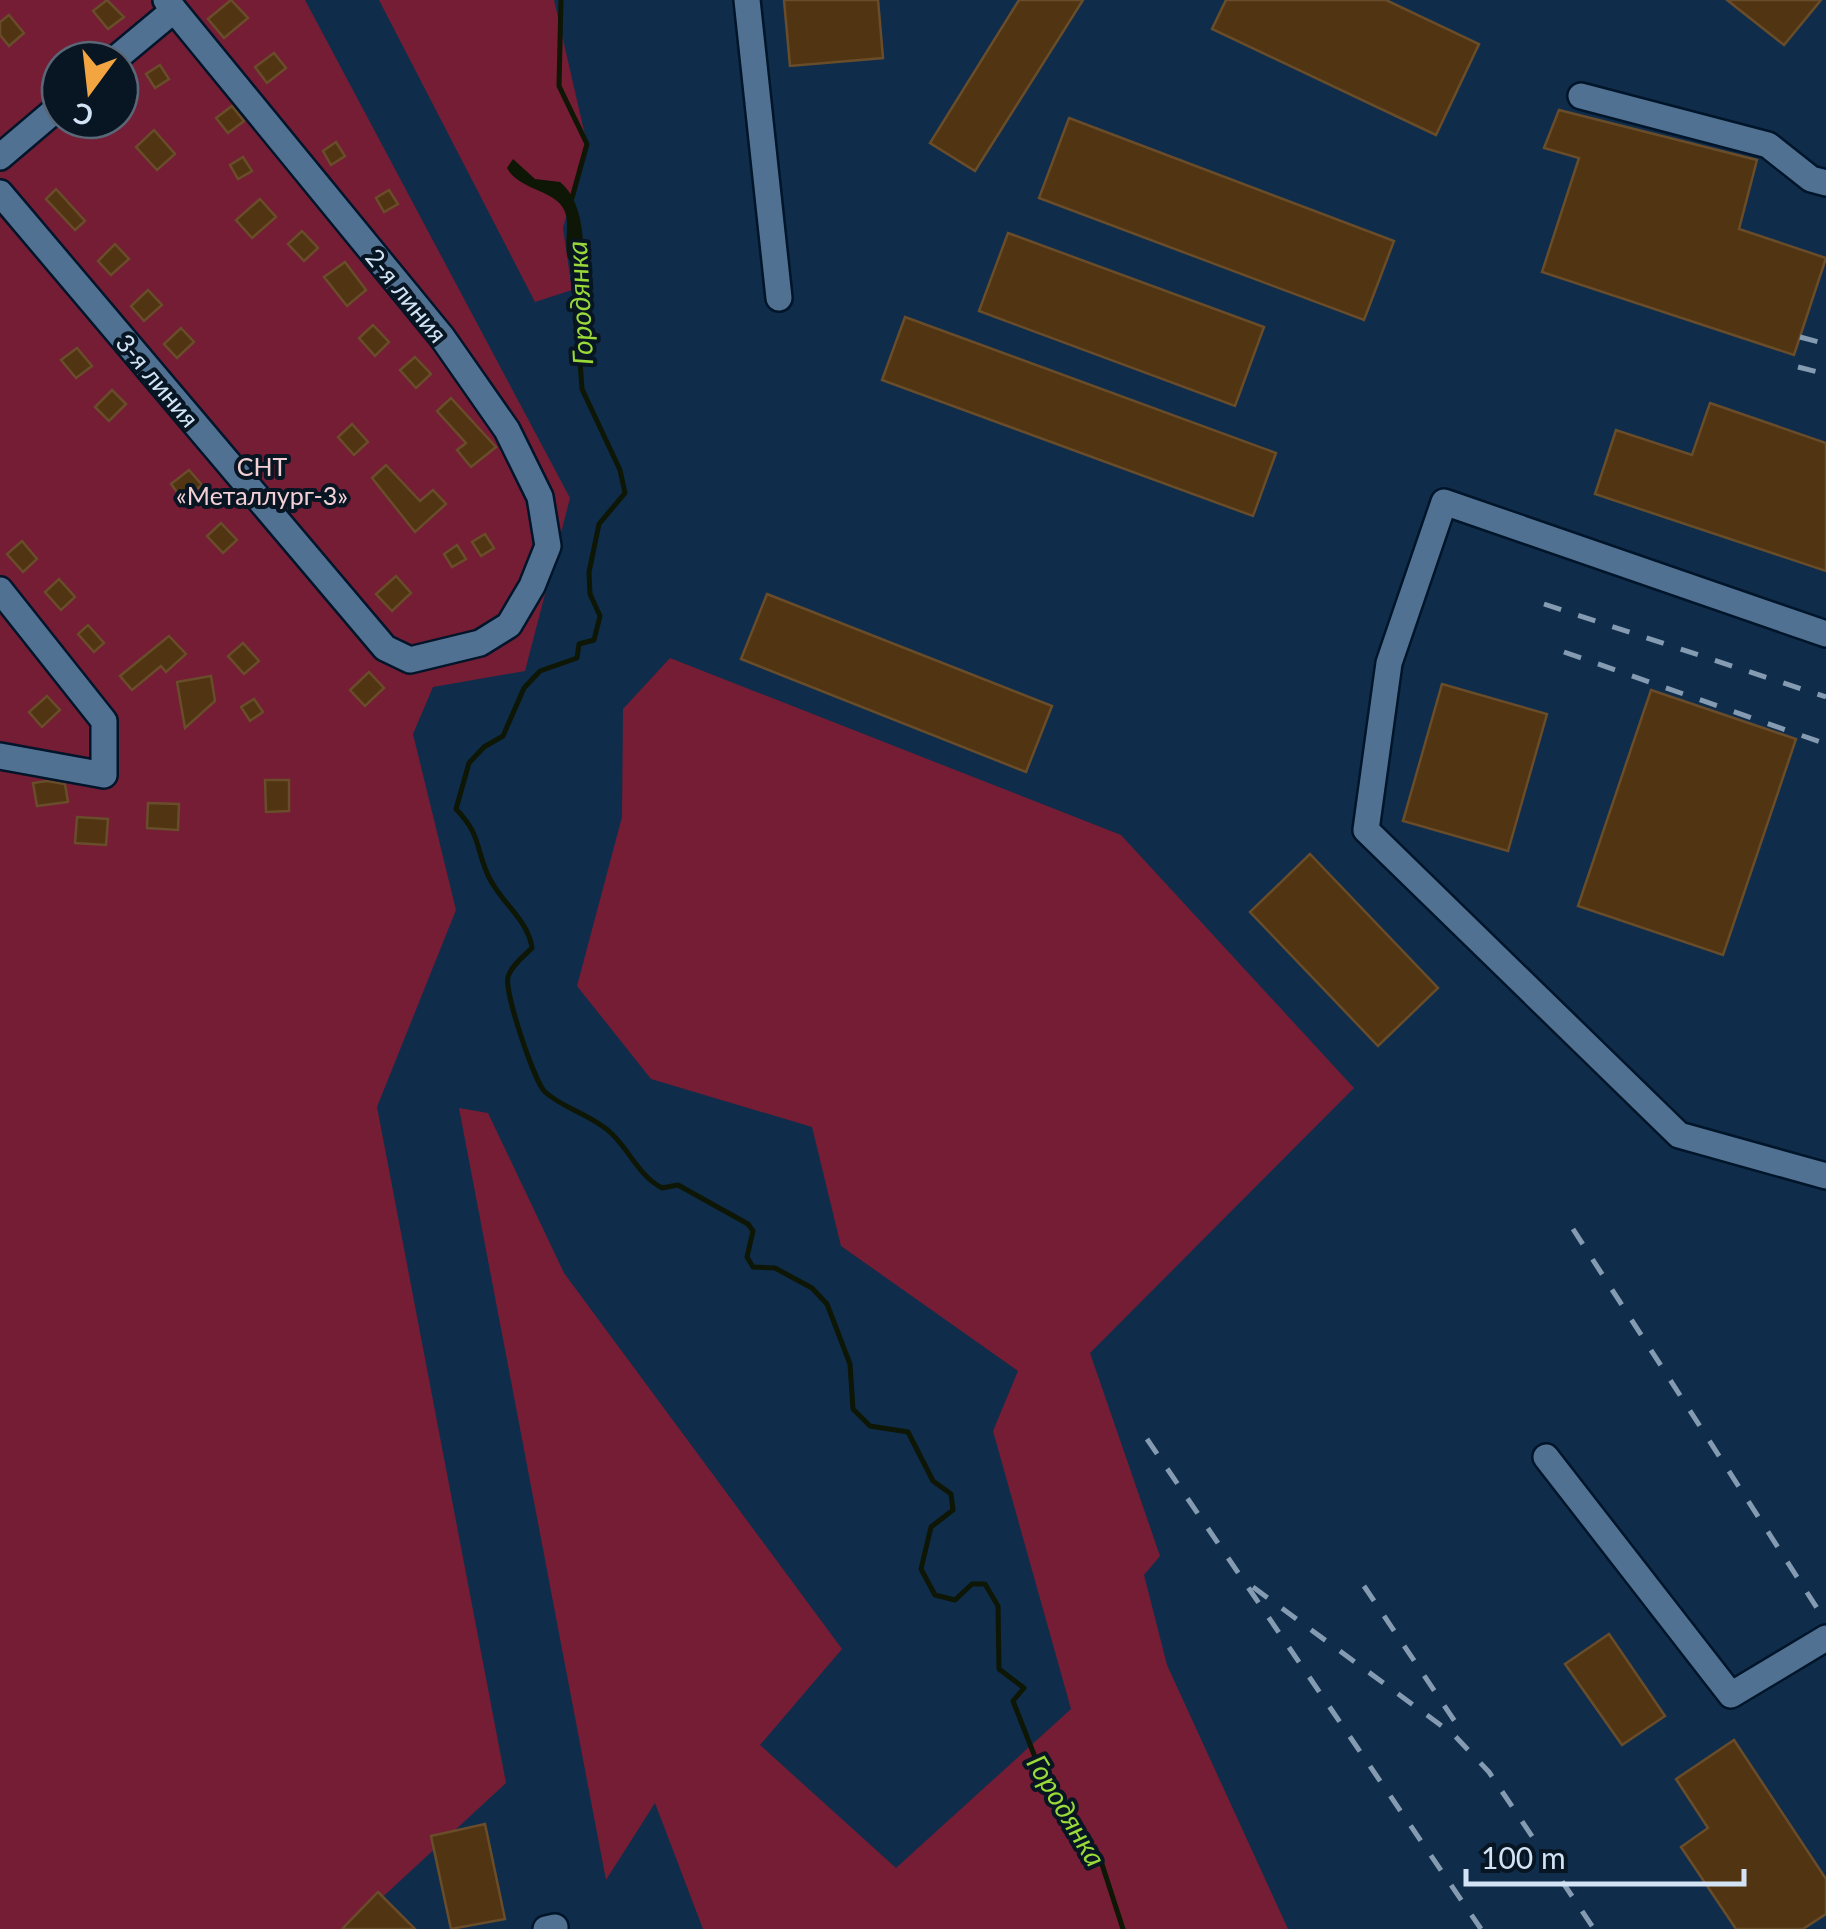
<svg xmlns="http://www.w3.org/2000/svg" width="1826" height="1929" viewBox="0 0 1826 1929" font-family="Lato,sans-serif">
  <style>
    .green { fill: #741d34; fill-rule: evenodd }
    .water { fill: #0e1606 }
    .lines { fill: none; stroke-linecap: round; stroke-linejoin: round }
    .stream { stroke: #0e1606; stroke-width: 5 }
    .building { fill: #513512; stroke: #694c2a; stroke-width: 2.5 }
    .minor-casing { stroke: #01152a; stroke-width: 30 }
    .minor { stroke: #517192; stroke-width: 25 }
    .rail { stroke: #859bb2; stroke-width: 5; stroke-dasharray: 18 18; stroke-linecap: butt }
    .labels { text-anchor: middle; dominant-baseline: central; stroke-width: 8; stroke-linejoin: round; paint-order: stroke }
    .street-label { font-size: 25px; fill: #d2e3f6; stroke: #081522 }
    .park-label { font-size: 25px; fill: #f3d0d5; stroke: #081522 }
    .water-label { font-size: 28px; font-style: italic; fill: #99d939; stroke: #081522 }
  </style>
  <rect width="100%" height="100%" fill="#0f2d4a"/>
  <!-- green -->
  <g class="green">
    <path d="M0 0H305L570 498 525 671 433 687 413 734 456 910 377 1107 506 1783 348 1929H0ZM60 60H120V120H60Z"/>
    <polygon points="379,0 554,0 587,144 563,228 572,290 535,302"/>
    <polygon points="670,658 1121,835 1354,1088 1090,1353 1160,1556 1144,1575 1167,1665 1288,1929 703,1929 655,1803 606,1880 459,1108 488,1113 564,1273 842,1649 760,1745 896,1868 1071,1709 993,1431 1018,1371 841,1246 812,1127 651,1079 577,986 622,817 623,709"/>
  </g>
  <!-- water -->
  <path class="water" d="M513 159 535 179 560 182C596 211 581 295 578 336 565 317 581 295 577 275 576 268 568 262 567 254 565 241 569 227 566 215 560 189 520 192 507 168Z"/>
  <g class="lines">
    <!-- stream -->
    <g class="stream">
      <polyline points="561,0 559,86 587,144 572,198"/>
      <path d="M578 333 582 389 620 470 625 493 599 524 589 572 590 594 600 616 594 640 579 644 577 658 540 671 524 688 503 736 484 747 469 763 456 809C480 834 475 844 487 873 498 901 528 918 532 948 524 956 511 966 508 977 504 992 535 1083 545 1092 564 1109 592 1115 611 1133 631 1152 638 1175 662 1188L678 1185 748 1224 753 1231 747 1257 753 1267 775 1268 812 1288 827 1304 850 1364 853 1409 870 1426 908 1432 933 1481 951 1494 953 1510 931 1527 921 1569 935 1595 955 1600 972 1584H985L998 1606 999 1669 1024 1688 1013 1701 1044 1780 1099 1855 1123 1929"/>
    </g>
  </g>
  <!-- building -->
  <g class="building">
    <polygon points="107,0 124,17 108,29 93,11"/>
    <polygon points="231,0 248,18 224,38 208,19"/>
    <polygon points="784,0 878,0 883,58 790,66"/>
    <polygon points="1019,0 1083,0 975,171 930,143"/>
    <polygon points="1226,0 1386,0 1479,44 1436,135 1212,29"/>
    <polygon points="1727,0 1821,0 1784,45"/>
    <polygon points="9,15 24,33 9,46 0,35 0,22"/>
    <polygon points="274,53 286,68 267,83 255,67"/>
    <polygon points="160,65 169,79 155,88 146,74"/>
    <polygon points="232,106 244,121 228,133 216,118"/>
    <polygon points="1559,110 1757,160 1739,229 1826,258 1794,355 1542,272 1579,158 1544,148"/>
    <polygon points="1069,118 1394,241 1364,320 1039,198"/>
    <polygon points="154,130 175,154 157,170 136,147"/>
    <polygon points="336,142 345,156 331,165 323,151"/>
    <polygon points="243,157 252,171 238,179 230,165"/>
    <polygon points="56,189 85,221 75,230 46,199"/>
    <polygon points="389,190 398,204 384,212 376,198"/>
    <polygon points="260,199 276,217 252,238 236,220"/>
    <polygon points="302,231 318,248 304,261 288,244"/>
    <polygon points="1008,233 1264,327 1235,406 979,311"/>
    <polygon points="115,244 129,259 111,275 98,261"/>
    <polygon points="345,262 366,290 347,306 324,277"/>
    <polygon points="148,290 162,305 144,321 131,306"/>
    <polygon points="905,317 1276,453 1253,516 882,380"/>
    <polygon points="373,325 389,342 375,356 359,338"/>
    <polygon points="181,328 194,342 177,358 164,344"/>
    <polygon points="77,348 92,366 76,378 61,360"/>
    <polygon points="415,357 431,374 416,388 400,370"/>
    <polygon points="112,390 126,404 109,421 95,407"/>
    <polygon points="451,398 496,447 471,467 457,450 466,443 437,411"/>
    <polygon points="1710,403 1826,443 1826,571 1595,494 1616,430 1692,455"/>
    <polygon points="352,424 368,442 354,455 338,437"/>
    <polygon points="386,465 420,501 433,490 446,504 415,532 372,478"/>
    <polygon points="189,470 202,485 183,500 171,484"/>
    <polygon points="221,523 237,540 223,553 207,536"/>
    <polygon points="485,534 494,548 481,556 472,542"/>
    <polygon points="22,541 37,559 23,572 7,554"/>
    <polygon points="457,545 466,559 452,567 444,554"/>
    <polygon points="396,576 411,593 392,611 376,594"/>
    <polygon points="59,579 75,597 61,610 45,592"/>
    <polygon points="767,594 1052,706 1026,772 741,659"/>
    <polygon points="88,625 104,643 94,652 78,634"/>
    <polygon points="169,636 186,654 166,672 161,666 132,690 120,676"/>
    <polygon points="243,643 259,661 244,674 228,656"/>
    <polygon points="369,672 384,688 365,706 350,690"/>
    <polygon points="211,676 215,701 185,728 177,682"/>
    <polygon points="1442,684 1547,714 1508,851 1403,821"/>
    <polygon points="1651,690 1796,739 1723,955 1578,906"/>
    <polygon points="47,696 60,710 42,727 29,712"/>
    <polygon points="254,699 263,712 250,721 241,707"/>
    <polygon points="265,780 289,780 289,811 266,812"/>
    <polygon points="47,781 65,784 68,802 37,806 33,783"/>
    <polygon points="148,803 179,804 178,830 147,828"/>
    <polygon points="77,817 108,819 106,845 75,843"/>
    <polygon points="1310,854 1438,988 1378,1046 1250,912"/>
    <polygon points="1609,1634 1665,1716 1622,1745 1565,1664"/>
    <polygon points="1734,1740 1826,1879 1826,1914 1803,1929 1736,1929 1681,1847 1708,1828 1676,1779"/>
    <polygon points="485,1824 505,1919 451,1929 431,1836"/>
    <polygon points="378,1892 415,1929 342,1929"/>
  </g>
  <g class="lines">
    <!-- minor casing -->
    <g class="minor-casing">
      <g id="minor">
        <polyline points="747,0 779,298"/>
        <polyline points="114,60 174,10"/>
        <polyline points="1581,96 1768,145 1811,179 1826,183"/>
        <polyline points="0,157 60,106"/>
        <polyline points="0,193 385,648 410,660 480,643 509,625 532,586 548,546 540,497 507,430 442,337 166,0"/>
        <polyline points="0,590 104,721 104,775 0,756"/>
        <polyline points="1826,634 1444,502 1389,663 1366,830 1679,1135 1826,1176"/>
        <polyline points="1546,1457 1731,1695 1826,1638"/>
        <polyline points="546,1929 555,1927"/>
      </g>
    </g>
    <!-- minor -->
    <use href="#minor" class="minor"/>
    <!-- rail -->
    <g class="rail">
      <polyline points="1800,337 1826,344"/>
      <polyline points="1798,367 1826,374"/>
      <polyline points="1544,604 1826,697"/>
      <polyline points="1564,652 1826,744"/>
      <polyline points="1573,1229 1826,1622"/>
      <polyline points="1147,1439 1481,1929"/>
      <polyline points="1364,1586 1464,1735"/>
      <polyline points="1253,1587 1454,1735 1489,1772 1594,1929"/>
    </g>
  </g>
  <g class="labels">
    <!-- street labels -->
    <g class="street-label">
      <text transform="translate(407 295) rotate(51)">2-я линия</text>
      <text transform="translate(158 380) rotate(50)">3-я линия</text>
    </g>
    <!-- park labels -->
    <g class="park-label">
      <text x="262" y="466">СНТ<tspan x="262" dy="29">«Металлург-3»</tspan></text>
    </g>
    <!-- water labels -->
    <g class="water-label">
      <text transform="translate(579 303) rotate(-93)">Городянка</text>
      <text transform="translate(1067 1810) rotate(59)">Городянка</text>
    </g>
  </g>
  <!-- north arrow -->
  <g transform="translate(90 90) rotate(195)"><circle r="48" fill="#081522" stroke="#596777" stroke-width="2.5"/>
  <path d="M0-8L18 38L0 25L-18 38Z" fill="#f2a541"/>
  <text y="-15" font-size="28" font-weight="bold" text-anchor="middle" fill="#d2e3f6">С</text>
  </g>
  <!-- scale -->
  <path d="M1466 1869v15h278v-15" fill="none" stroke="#d2e3f6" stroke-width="5"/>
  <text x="1481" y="1869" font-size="30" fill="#d2e3f6" stroke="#081522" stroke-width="8" paint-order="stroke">100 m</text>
</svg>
